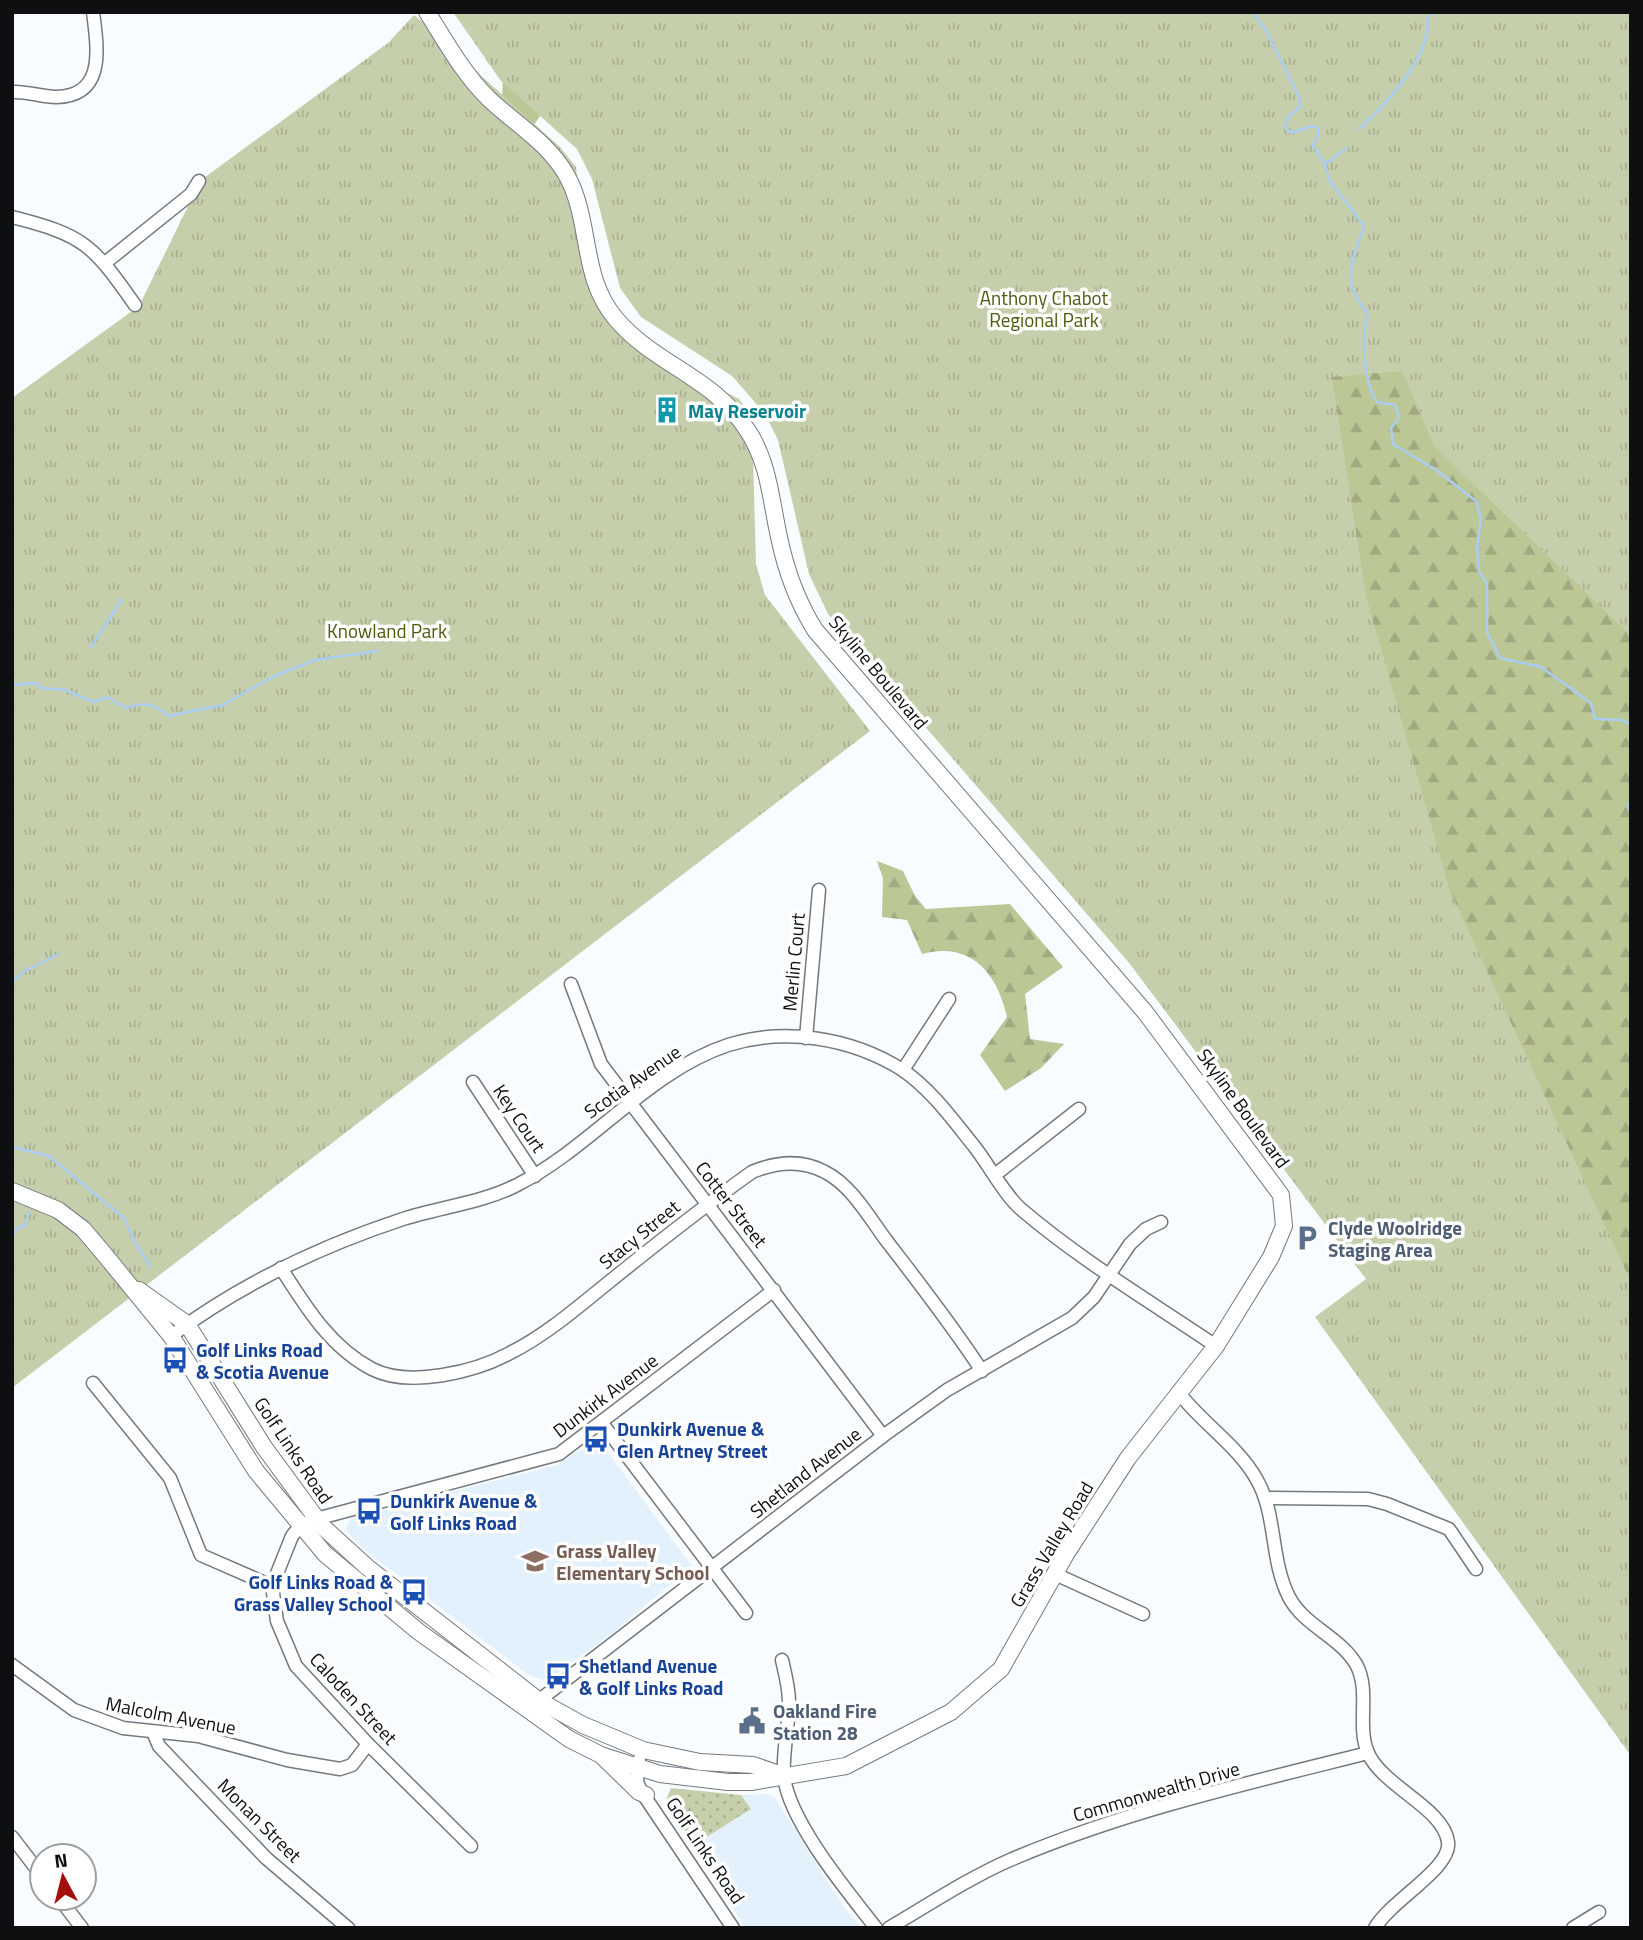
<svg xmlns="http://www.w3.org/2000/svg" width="1643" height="1940" viewBox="0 0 1643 1940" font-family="'Titillium Web',sans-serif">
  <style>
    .built { fill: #e3f1fd }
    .grass { fill: url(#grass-dots) }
    .forest { fill: url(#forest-firs) }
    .park { fill: url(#park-tufts) }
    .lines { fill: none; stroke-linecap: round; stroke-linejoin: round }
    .stream { stroke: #aacdf4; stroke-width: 2.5 }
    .minor-casing { stroke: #73797f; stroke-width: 15 }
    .major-casing { stroke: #73797f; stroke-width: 18 }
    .minor { stroke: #fff; stroke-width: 12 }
    .major { stroke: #fff; stroke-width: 16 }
    .labels { text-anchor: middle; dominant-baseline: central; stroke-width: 7; stroke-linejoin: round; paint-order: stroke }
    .park-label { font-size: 19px; fill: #4e5a0d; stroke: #fff }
    .culture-label { font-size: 19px; font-weight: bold; fill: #0d838f; stroke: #fff; text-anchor: start }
    .street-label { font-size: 19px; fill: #0d0f11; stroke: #fff }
    .service-label { font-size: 19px; font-weight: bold; fill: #4e5e75; stroke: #fff; text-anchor: start }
    .transit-label { font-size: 19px; font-weight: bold; fill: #164399; stroke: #fff; text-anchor: start }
    .education-label { font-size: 19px; font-weight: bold; fill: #785e54; stroke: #fff; text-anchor: start }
  </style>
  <defs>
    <pattern id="grass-dots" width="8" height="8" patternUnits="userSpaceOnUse" patternTransform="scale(1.75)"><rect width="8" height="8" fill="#c6cfab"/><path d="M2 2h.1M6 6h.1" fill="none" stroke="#a9b192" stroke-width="1.8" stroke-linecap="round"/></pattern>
    <pattern id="forest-firs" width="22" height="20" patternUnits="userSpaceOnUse" patternTransform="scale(1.75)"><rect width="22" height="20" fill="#bcc796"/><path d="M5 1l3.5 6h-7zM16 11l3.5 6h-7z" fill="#a0aa80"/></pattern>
    <pattern id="park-tufts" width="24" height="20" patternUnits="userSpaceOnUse" patternTransform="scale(1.75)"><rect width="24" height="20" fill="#c6cfab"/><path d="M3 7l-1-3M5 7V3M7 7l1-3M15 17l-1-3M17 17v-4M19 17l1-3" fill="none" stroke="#a9b192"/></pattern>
  </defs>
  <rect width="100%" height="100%" fill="#f9fcfe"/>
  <!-- built -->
  <g class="built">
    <polygon points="598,1439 692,1566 616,1630 547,1681 530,1676 362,1548 345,1529 351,1518 557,1465"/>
    <polygon points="741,1795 767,1794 775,1798 843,1906 862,1928 745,1928 694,1845 751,1809"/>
  </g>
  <!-- grass -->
  <polygon class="grass" points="671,1788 741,1795 751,1809 694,1845 666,1800"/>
  <!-- forest -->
  <g class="forest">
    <polygon points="503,76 1631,126 1631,1549 548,105 533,126 502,100"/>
    <path d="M877 861 903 871 915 896 926 909 1010 904 1063 967 1025 994 1030 1039 1064 1044 1041 1068 1005 1091 980 1055 1007 1017C997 973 971 941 922 954L907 920 882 917 883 878Z"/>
  </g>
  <!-- park -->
  <g class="park">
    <polygon points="453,12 1631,12 1631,636 1434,446 1402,371 1332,377 1366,596 1450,891 1631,1282 1631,1756 1315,1317 1366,1279 1130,964 828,614 809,574 778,440 765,414 732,376 641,317 620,288 592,179 577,149 501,81"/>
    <polygon points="414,15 457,49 476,71 560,147 576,167 585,251 623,322 706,383 739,399 752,416 756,564 765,595 870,731 12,1388 12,398 139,306 201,180 388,43"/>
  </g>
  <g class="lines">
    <!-- stream -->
    <g class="stream">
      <path d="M1252 12 1265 29 1300 99V107L1289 116 1285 127 1291 133 1311 126 1318 128V136L1313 145 1325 164 1329 180 1364 226C1352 260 1340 284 1368 313 1361 338 1363 380 1377 402L1395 405 1399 418 1391 428 1393 444 1436 470 1476 501 1481 518 1477 548 1479 571 1487 584V632L1500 658 1541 667 1591 703 1595 719 1622 720 1631 725"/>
      <path d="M1359 129C1386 104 1431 57 1428 17L1431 12"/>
      <polyline points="1325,164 1347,148"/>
      <polyline points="91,647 122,599"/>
      <path d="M12 685 36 683 42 688 65 690 94 702 107 697 126 708C144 702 154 703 168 716L223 705 272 677 315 660 378 651"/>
      <polyline points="1631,802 1628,805 1631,813"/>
      <polyline points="12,984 21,973 59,954"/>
      <polyline points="12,1147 49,1156 124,1218 134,1241 151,1267"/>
      <polyline points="12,1236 19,1227 25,1226 29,1212"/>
    </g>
    <!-- minor casing -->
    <g class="minor-casing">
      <g id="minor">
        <path d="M12 92C27 91 41 97 56 97 107 96 97 46 93 12"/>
        <path d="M12 217C84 235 93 245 135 305"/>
        <polyline points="105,263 191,194 199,181"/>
        <polyline points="571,984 601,1064 883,1436"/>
        <polyline points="806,1038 819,890"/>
        <polyline points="903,1070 949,999"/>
        <polyline points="473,1082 535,1176"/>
        <polyline points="996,1174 1079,1109"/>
        <path d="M281 1268C306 1307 330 1347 372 1369 409 1388 475 1372 510 1353 546 1335 578 1307 609 1282 656 1244 703 1207 752 1172 776 1162 801 1159 825 1172 851 1185 869 1217 886 1240 919 1283 952 1325 982 1371"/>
        <path d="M171 1336C241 1284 321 1246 403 1219 440 1207 482 1203 517 1185 592 1147 647 1072 728 1045 785 1027 851 1038 901 1069 930 1088 953 1120 974 1146 989 1165 1005 1196 1022 1210 1082 1261 1151 1302 1216 1346"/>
        <polyline points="93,1383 170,1478 201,1555 272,1586"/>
        <path d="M1179 1393C1202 1423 1239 1447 1257 1480 1277 1515 1270 1560 1289 1597 1304 1626 1339 1636 1356 1664 1371 1691 1356 1725 1368 1753 1383 1787 1444 1808 1448 1842 1452 1868 1391 1900 1375 1928"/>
        <polyline points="602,1423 746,1613"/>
        <polyline points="1265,1498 1368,1499 1387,1504 1449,1529 1476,1569"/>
        <polyline points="1055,1574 1143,1614"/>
        <path d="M782 1660C785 1673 789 1688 789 1702 789 1727 782 1753 784 1777 790 1823 848 1892 876 1928"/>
        <polyline points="12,1665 74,1710 123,1728 198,1736 287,1760 340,1769 352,1765 368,1744"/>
        <polyline points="533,1705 883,1436 947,1390 1072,1318 1094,1297 1130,1244 1146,1229 1161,1222"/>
        <polyline points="153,1732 159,1746 266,1858 348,1928"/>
        <polyline points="639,1760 637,1782 641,1791 733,1928"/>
        <polyline points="12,1837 42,1876"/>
        <polyline points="471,1846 368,1744 296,1666 277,1621 272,1586 292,1536 300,1526 316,1519 559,1454 774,1290"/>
        <polyline points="59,1898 82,1928"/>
        <path d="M889 1928C928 1905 969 1878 1010 1860 1125 1811 1248 1783 1368 1753"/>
        <polyline points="1573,1928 1599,1912"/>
      </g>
    </g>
    <!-- major casing -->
    <g class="major-casing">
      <g id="major">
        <path d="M12 1191 58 1210 83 1229 105 1255 171 1336 256 1471 325 1554 419 1632 569 1739 601 1755 660 1774 728 1782H751L846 1766 951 1712 1001 1669 1066 1554 1128 1458 1216 1346 1271 1257 1284 1226 1281 1195 1145 1012 815 630C797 601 786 571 779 537 771 501 769 463 748 431 714 377 655 365 616 319 580 277 592 222 567 176 548 142 515 124 488 98 463 73 446 42 427 12"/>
        <polyline points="139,1290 187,1324 264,1447 322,1526 367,1567 538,1700 583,1725 643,1750 700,1762 753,1765 782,1775"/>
        <polyline points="603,1757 639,1792 646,1795"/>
      </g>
    </g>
    <!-- minor -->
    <use href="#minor" class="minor"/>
    <!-- major -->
    <use href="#major" class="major"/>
  </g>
  <!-- icons -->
  <defs>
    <g id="building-bare" transform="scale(2.1)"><path d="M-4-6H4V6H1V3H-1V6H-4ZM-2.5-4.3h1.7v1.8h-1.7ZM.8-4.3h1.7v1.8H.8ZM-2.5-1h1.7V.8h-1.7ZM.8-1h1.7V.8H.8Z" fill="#0f9aa8" stroke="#fff" stroke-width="2.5" paint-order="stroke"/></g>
    <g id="parking-bare" transform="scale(2.1)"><path d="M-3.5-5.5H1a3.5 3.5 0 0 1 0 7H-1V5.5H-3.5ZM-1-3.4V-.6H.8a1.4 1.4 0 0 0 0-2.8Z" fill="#5c6f8a" stroke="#fff" stroke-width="2.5" paint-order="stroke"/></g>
    <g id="bus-bare" transform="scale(2.1)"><path d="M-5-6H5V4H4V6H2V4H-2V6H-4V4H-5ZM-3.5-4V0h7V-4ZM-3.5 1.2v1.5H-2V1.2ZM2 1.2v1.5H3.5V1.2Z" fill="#1a4fb4" stroke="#fff" stroke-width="2.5" paint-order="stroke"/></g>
    <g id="school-bare" transform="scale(2.1)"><path d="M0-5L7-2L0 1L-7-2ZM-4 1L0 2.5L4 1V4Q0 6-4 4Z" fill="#8d6e63" stroke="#fff" stroke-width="2.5" paint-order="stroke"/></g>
    <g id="civic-bare" transform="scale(2.1)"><path d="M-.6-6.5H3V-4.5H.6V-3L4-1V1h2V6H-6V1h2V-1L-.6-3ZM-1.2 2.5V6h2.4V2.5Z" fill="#5c6f8a" stroke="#fff" stroke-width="2.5" paint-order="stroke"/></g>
  </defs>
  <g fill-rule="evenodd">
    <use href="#building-bare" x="667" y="410"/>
    <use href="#parking-bare" x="1307" y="1238"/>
    <use href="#bus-bare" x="175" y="1360"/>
    <use href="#bus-bare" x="596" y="1439"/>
    <use href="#bus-bare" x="369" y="1511"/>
    <use href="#school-bare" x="535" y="1561"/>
    <use href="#bus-bare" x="414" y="1592"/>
    <use href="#bus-bare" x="558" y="1676"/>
    <use href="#civic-bare" x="752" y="1721"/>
  </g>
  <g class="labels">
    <!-- park labels -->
    <g class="park-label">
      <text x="1044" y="297">Anthony Chabot<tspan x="1044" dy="22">Regional Park</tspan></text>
      <text x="387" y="630">Knowland Park</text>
    </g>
    <!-- culture labels -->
    <g class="culture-label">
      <text x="688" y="410">May Reservoir</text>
    </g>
    <!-- street labels -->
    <g class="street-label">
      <text transform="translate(879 672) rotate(50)">Skyline Boulevard</text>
      <text transform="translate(793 962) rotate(-85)">Merlin Court</text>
      <text transform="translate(632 1081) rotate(-35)">Scotia Avenue</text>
      <text transform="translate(1244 1108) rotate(54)">Skyline Boulevard</text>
      <text transform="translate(520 1118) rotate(56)">Key Court</text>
      <text transform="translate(732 1204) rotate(52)">Cotter Street</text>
      <text transform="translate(639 1234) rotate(-39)">Stacy Street</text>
      <text transform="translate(605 1395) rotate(-37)">Dunkirk Avenue</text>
      <text transform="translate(294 1450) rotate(56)">Golf Links Road</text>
      <text transform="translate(805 1472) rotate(-38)">Shetland Avenue</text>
      <text transform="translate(1051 1544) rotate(-59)">Grass Valley Road</text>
      <text transform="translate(354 1698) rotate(47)">Caloden Street</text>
      <text transform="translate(171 1715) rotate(11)">Malcolm Avenue</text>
      <text transform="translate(1156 1791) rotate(-16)">Commonwealth Drive</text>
      <text transform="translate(260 1820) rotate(45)">Monan Street</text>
      <text transform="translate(706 1850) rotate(56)">Golf Links Road</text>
    </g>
    <!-- service labels -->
    <g class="service-label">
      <text x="1328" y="1227">Clyde Woolridge<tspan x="1328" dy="22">Staging Area</tspan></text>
      <text x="773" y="1710">Oakland Fire<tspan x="773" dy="22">Station 28</tspan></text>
    </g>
    <!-- transit labels -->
    <g class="transit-label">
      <text x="196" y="1349">Golf Links Road<tspan x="196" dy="22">&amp; Scotia Avenue</tspan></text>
      <text x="617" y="1428">Dunkirk Avenue &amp;<tspan x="617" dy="22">Glen Artney Street</tspan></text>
      <text x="390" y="1500">Dunkirk Avenue &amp;<tspan x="390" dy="22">Golf Links Road</tspan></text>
      <text x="393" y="1581" text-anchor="end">Golf Links Road &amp;<tspan x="393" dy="22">Grass Valley School</tspan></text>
      <text x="579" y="1665">Shetland Avenue<tspan x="579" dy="22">&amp; Golf Links Road</tspan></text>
    </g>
    <!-- education labels -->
    <g class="education-label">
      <text x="556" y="1550">Grass Valley<tspan x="556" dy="22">Elementary School</tspan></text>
    </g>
  </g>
  <!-- border -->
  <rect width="1643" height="1940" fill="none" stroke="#0d0f11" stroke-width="28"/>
  <!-- north arrow -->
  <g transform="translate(63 1877) rotate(353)"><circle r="33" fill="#ffffff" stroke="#9e9fa0" stroke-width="2"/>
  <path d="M0-5L12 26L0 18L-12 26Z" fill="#a40e0d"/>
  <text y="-10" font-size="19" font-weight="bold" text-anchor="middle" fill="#0d0f11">N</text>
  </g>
</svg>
